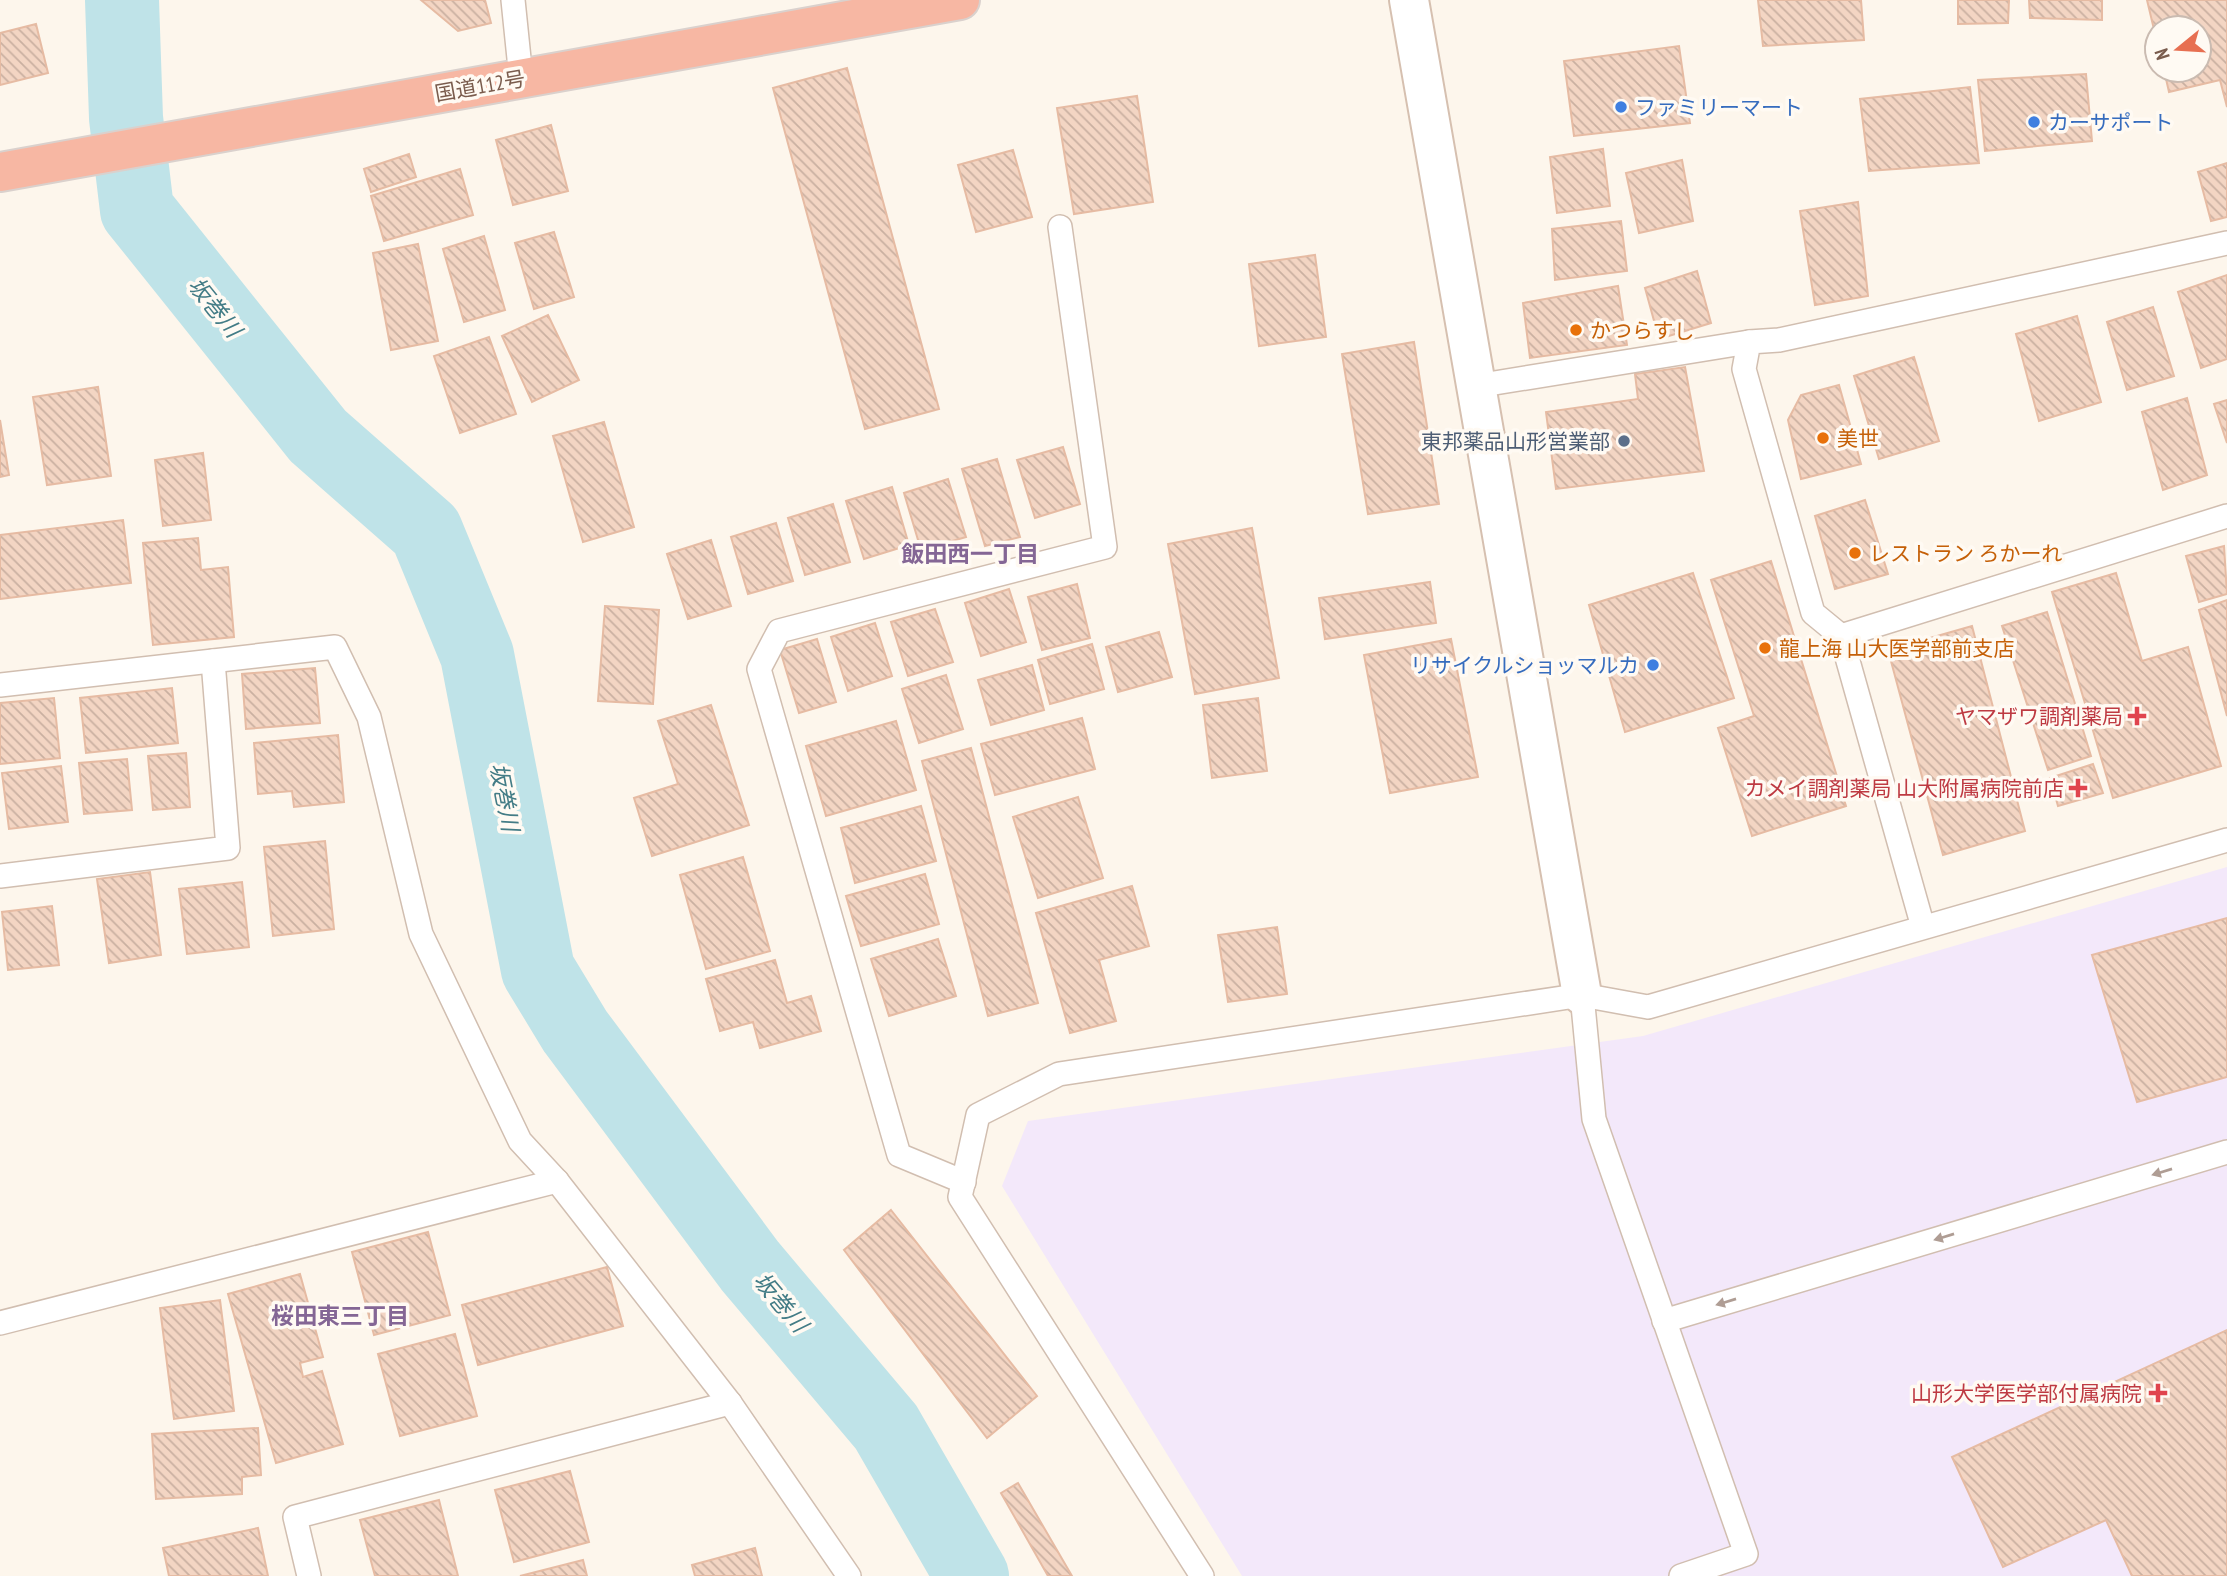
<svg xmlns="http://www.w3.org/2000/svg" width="2227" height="1576" viewBox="0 0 2227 1576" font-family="'PT Sans Narrow','Noto Sans JP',sans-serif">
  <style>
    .education { fill: #f3e8fa }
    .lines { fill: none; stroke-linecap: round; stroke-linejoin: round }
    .river { stroke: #bfe3e8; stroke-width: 74 }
    .building { fill: url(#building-back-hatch); stroke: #e6bba3; stroke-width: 2 }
    .lane-casing { stroke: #d1beb0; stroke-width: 26 }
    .secondary-casing { stroke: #d6c0b0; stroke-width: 42 }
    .highway-casing { stroke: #dad1cd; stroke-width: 42 }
    .lane { stroke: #fff; stroke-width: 23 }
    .secondary { stroke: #fff; stroke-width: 38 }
    .highway { stroke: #f7b7a3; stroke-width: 38 }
    .oneway { fill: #af9d94 }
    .shop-dot { fill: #3f7fe0; stroke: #fffaf3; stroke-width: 2.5 }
    .food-dot { fill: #e8710a; stroke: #fffaf3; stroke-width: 2.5 }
    .service-dot { fill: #5c6f8a; stroke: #fffaf3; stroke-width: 2.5 }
    .health-dot { fill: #e0444e; stroke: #fffaf3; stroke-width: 2.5 }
    .labels { text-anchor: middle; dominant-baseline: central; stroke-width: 7; stroke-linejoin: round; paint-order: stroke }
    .street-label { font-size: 21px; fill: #7a5c4d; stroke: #fffaf3 }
    .shop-label { font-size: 21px; fill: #366cbe; stroke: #fffaf3; text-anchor: start }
    .food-label { font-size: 21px; fill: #c56008; stroke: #fffaf3; text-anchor: start }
    .service-label { font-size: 21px; fill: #4e5e75; stroke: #fffaf3; text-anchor: end }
    .health-label { font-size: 21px; fill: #be3a42; stroke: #fffaf3; text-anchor: end }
    .water-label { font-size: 23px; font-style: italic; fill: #437c86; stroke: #fffaf3 }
    .neighbourhood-label { font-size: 23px; font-weight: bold; fill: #846695; stroke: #fffaf3 }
  </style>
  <defs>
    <pattern id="building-back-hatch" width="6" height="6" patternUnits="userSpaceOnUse" patternTransform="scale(1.75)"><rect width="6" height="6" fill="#f3d5c3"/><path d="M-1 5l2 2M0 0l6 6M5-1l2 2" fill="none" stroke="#cab0a1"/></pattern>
  </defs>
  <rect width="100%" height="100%" fill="#fdf6ec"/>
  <!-- education -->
  <polygon class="education" points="2227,867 2227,1576 1242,1576 1002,1186 1028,1121 1643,1036"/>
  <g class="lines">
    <!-- river -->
    <polyline class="river" points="122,0 126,118 137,210 318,436 426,531 477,655 538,970 575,1031 750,1266 886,1427 972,1576"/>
  </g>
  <!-- building -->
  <g class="building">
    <polygon points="421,0 485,0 491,23 458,31"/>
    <polygon points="1758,0 1861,0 1864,40 1763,46"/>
    <polygon points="1958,0 2009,0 2008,23 1958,24"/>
    <polygon points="2029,0 2102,0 2102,20 2030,18"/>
    <polygon points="2147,0 2227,0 2227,107 2220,80 2169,92 2164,70 2199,70 2199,28 2157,28 2157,42"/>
    <polygon points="36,24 48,73 0,85 0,33"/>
    <polygon points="1679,46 1690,123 1574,136 1564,61"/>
    <polygon points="847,68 939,409 865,429 773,88"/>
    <polygon points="2086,74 2092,141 1985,151 1978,80"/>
    <polygon points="1970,87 1979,163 1869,171 1860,99"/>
    <polygon points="1137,96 1153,202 1074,214 1057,108"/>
    <polygon points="551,125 568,191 513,205 496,140"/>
    <polygon points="1603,149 1610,206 1557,213 1550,157"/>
    <polygon points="1013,150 1032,217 976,232 958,165"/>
    <polygon points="409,154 416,177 371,192 364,169"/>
    <polygon points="1682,160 1693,221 1639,233 1626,173"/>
    <polygon points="2227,163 2227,217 2211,221 2198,172"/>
    <polygon points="460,169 473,215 384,241 371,196"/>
    <polygon points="1858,202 1868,296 1815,305 1800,211"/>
    <polygon points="1621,221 1627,271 1555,280 1552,229"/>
    <polygon points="554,232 574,297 534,309 515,243"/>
    <polygon points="484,236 505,310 464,322 443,249"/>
    <polygon points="418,244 438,341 391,350 373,253"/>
    <polygon points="1315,255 1326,337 1259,346 1249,264"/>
    <polygon points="1697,271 1711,323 1659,339 1645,288"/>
    <polygon points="2227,275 2227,359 2201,368 2178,292"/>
    <polygon points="1618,286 1627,345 1530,358 1523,303"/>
    <polygon points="2153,307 2174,376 2127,390 2107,322"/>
    <polygon points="548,315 579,380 532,402 502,336"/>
    <polygon points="2077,316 2101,402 2039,421 2016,334"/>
    <polygon points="489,337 516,414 460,433 434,356"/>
    <polygon points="1414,342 1439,504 1368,514 1342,354"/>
    <polygon points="1914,357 1939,441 1879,459 1854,376"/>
    <polygon points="1685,367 1704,471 1556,489 1546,412 1638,399 1635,374"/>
    <polygon points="1839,385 1861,464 1801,479 1788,420 1801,395"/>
    <polygon points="98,387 111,476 47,485 33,397"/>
    <polygon points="2187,398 2207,475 2163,490 2142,412"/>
    <polygon points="2227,400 2227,443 2214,404"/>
    <polygon points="0,420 9,475 0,477"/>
    <polygon points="604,422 634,527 583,542 553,436"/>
    <polygon points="1063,447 1080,504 1035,518 1017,460"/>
    <polygon points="203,453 211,520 163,526 155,460"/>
    <polygon points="997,459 1020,537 985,546 962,469"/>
    <polygon points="948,479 966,537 921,550 904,493"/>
    <polygon points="892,487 909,545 864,559 846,501"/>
    <polygon points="1865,500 1888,574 1835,589 1815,516"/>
    <polygon points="833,504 850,562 805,575 788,518"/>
    <polygon points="123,520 131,583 0,599 0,535"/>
    <polygon points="776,523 793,581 748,594 731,537"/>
    <polygon points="1252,528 1279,678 1195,694 1168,544"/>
    <polygon points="198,538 201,570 228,567 234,637 153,645 143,543"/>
    <polygon points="711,540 731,606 688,619 667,554"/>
    <polygon points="2224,546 2227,594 2199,602 2186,556"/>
    <polygon points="1771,561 1846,806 1752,836 1718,728 1754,716 1711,580"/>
    <polygon points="1693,573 1734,698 1625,732 1589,605"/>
    <polygon points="2116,573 2142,661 2188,647 2221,766 2113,798 2052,592"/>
    <polygon points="1430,582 1436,623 1325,639 1319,598"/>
    <polygon points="1077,584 1090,638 1042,650 1028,597"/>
    <polygon points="1009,589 1026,642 981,656 965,603"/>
    <polygon points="2227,600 2227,716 2199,610"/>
    <polygon points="605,606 659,610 653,704 598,701"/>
    <polygon points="935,609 953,662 908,676 891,622"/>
    <polygon points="2047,612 2091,756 2048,770 2002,626"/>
    <polygon points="875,623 892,676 848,691 831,637"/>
    <polygon points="1972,626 2025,831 1943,855 1888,650"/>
    <polygon points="1159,632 1172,677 1118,692 1106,647"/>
    <polygon points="817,639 836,702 799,713 780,650"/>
    <polygon points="1451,639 1478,777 1390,793 1364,655"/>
    <polygon points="1092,644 1104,689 1050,704 1038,660"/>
    <polygon points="1032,665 1044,710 991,725 978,680"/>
    <polygon points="315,668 320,723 246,729 242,674"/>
    <polygon points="946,675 963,729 919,743 902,689"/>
    <polygon points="172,688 178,743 86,753 80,698"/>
    <polygon points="54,698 60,758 0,764 0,703"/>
    <polygon points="1258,698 1267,771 1212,778 1203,705"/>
    <polygon points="711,705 749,825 652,856 634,798 678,784 658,721"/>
    <polygon points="1082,718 1095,769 995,795 981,744"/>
    <polygon points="896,721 916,790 826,816 806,746"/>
    <polygon points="338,735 344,802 294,807 292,791 258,794 254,743"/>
    <polygon points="971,748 1038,1003 988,1016 922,761"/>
    <polygon points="186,753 190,807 153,810 148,756"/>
    <polygon points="127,759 132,810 84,814 79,763"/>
    <polygon points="2093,764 2103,793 2058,806 2050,778"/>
    <polygon points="61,766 68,822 9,829 2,773"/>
    <polygon points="1078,797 1103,878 1038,898 1013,817"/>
    <polygon points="921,806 936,861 855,883 841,828"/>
    <polygon points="325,841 334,929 273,936 264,847"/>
    <polygon points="743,857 770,951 706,969 680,875"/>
    <polygon points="150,872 161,955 109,963 97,879"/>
    <polygon points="925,874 939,924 861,946 846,896"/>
    <polygon points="242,882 249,947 187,954 179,889"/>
    <polygon points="1132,886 1149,946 1099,960 1116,1021 1070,1033 1036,913"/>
    <polygon points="52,906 59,965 8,970 2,912"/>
    <polygon points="2227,918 2227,1077 2137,1102 2092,955"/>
    <polygon points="1277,927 1287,994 1228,1002 1218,935"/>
    <polygon points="938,939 956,996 889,1016 871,959"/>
    <polygon points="775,960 787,1003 811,996 821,1031 760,1048 753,1022 720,1031 706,979"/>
    <polygon points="891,1210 1037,1396 987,1438 844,1250"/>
    <polygon points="428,1232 450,1315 374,1335 352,1252"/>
    <polygon points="607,1267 623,1326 478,1365 462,1305"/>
    <polygon points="300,1274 323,1357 300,1363 303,1377 322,1371 343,1444 276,1463 228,1294"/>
    <polygon points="220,1300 234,1411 174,1419 160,1308"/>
    <polygon points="2227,1330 2227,1576 2132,1576 2106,1520 2003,1567 1952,1457"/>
    <polygon points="455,1334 477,1416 400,1436 378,1354"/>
    <polygon points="258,1428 261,1475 242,1477 242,1494 156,1499 152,1434"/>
    <polygon points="570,1471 589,1542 514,1562 495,1490"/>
    <polygon points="1018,1483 1072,1576 1048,1576 1001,1493"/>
    <polygon points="439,1500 458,1576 375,1576 360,1520"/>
    <polygon points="258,1528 268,1576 169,1576 163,1548"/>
    <polygon points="755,1548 762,1576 695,1576 692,1565"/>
    <polygon points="583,1560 587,1576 520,1576"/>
  </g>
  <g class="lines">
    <!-- lane casing -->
    <g class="lane-casing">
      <g id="lane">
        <polyline points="513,0 521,78"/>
        <polyline points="1476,386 1749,342"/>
        <polyline points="1841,636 1813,613 1744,369 1749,342 1779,340 2227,243"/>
        <polyline points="0,685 335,647 369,717 421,934 520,1141 557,1181 730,1403 849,1576"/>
        <polyline points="0,876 228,848 213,661"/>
        <polyline points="1923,927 1841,636 2227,516"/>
        <polyline points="1582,995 1594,1119 1746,1554 1681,1576"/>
        <polyline points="964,1182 899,1155 759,669 779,631 1105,547 1060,227"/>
        <polyline points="1664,1321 2227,1152"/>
        <polyline points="0,1323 557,1181"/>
        <polyline points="309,1576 295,1517 730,1403"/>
        <polyline points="1202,1576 960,1197 978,1115 1059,1074 1582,995 1648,1007 2227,840"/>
      </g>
    </g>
    <!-- secondary casing -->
    <g class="secondary-casing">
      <polyline id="secondary" points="1409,0 1582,995"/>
    </g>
    <!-- highway casing -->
    <g class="highway-casing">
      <polyline id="highway" points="0,172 960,0"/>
    </g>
    <!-- lane -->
    <use href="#lane" class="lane"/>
    <!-- secondary -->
    <use href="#secondary" class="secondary"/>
    <!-- highway -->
    <use href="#highway" class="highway"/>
  </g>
  <!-- one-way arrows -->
  <defs><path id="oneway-solid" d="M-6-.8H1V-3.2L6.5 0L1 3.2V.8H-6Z" transform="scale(1.75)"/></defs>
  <g class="oneway">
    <use href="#oneway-solid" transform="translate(2162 1172) rotate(163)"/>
    <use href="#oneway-solid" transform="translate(1944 1237) rotate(163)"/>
    <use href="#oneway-solid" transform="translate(1726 1302) rotate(163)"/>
  </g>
  <!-- markers -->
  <g class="shop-dot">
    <circle cx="1621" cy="107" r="7"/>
    <circle cx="2034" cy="122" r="7"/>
    <circle cx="1653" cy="665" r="7"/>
  </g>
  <g class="food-dot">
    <circle cx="1576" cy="330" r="7"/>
    <circle cx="1823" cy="438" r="7"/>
    <circle cx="1855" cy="553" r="7"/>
    <circle cx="1765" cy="648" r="7"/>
  </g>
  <circle class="service-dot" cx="1624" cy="441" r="7"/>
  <g class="health-dot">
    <path d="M2133.5 705.5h7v7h7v7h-7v7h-7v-7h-7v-7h7z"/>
    <path d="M2074.5 777.5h7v7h7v7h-7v7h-7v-7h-7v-7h7z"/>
    <path d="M2154.5 1382.5h7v7h7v7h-7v7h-7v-7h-7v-7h7z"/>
  </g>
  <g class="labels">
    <!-- street labels -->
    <g class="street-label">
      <text transform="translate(480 86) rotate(-10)">国道112号</text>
    </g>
    <!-- shop labels -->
    <g class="shop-label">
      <text x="1635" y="107">ファミリーマート</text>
      <text x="2048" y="122">カーサポート</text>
      <text x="1639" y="665" text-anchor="end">リサイクルショッマルカ</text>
    </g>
    <!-- food labels -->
    <g class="food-label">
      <text x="1590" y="330">かつらすし</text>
      <text x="1837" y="438">美世</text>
      <text x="1869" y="553">レストラン ろかーれ</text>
      <text x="1779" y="648">龍上海 山大医学部前支店</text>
    </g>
    <!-- service labels -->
    <g class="service-label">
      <text x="1610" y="441">東邦薬品山形営業部</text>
    </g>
    <!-- health labels -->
    <g class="health-label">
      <text x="2123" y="716">ヤマザワ調剤薬局</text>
      <text x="2064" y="788">カメイ調剤薬局 山大附属病院前店</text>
      <text x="2142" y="1393">山形大学医学部付属病院</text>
    </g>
    <!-- water labels -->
    <g class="water-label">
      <text transform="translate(215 307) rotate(51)">坂巻川</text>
      <text transform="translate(505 797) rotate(79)">坂巻川</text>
      <text transform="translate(781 1302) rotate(50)">坂巻川</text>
    </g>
    <!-- neighbourhood labels -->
    <g class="neighbourhood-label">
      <text x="970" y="553">飯田西一丁目</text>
      <text x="340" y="1315">桜田東三丁目</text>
    </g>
  </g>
  <!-- north arrow -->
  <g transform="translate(2178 49) rotate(252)"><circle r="33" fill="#fffaf3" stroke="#cabbb1" stroke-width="2"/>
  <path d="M0-5L12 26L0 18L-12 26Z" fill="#e76f51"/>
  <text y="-10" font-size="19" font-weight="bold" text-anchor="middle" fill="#7a5c4d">N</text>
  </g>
</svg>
